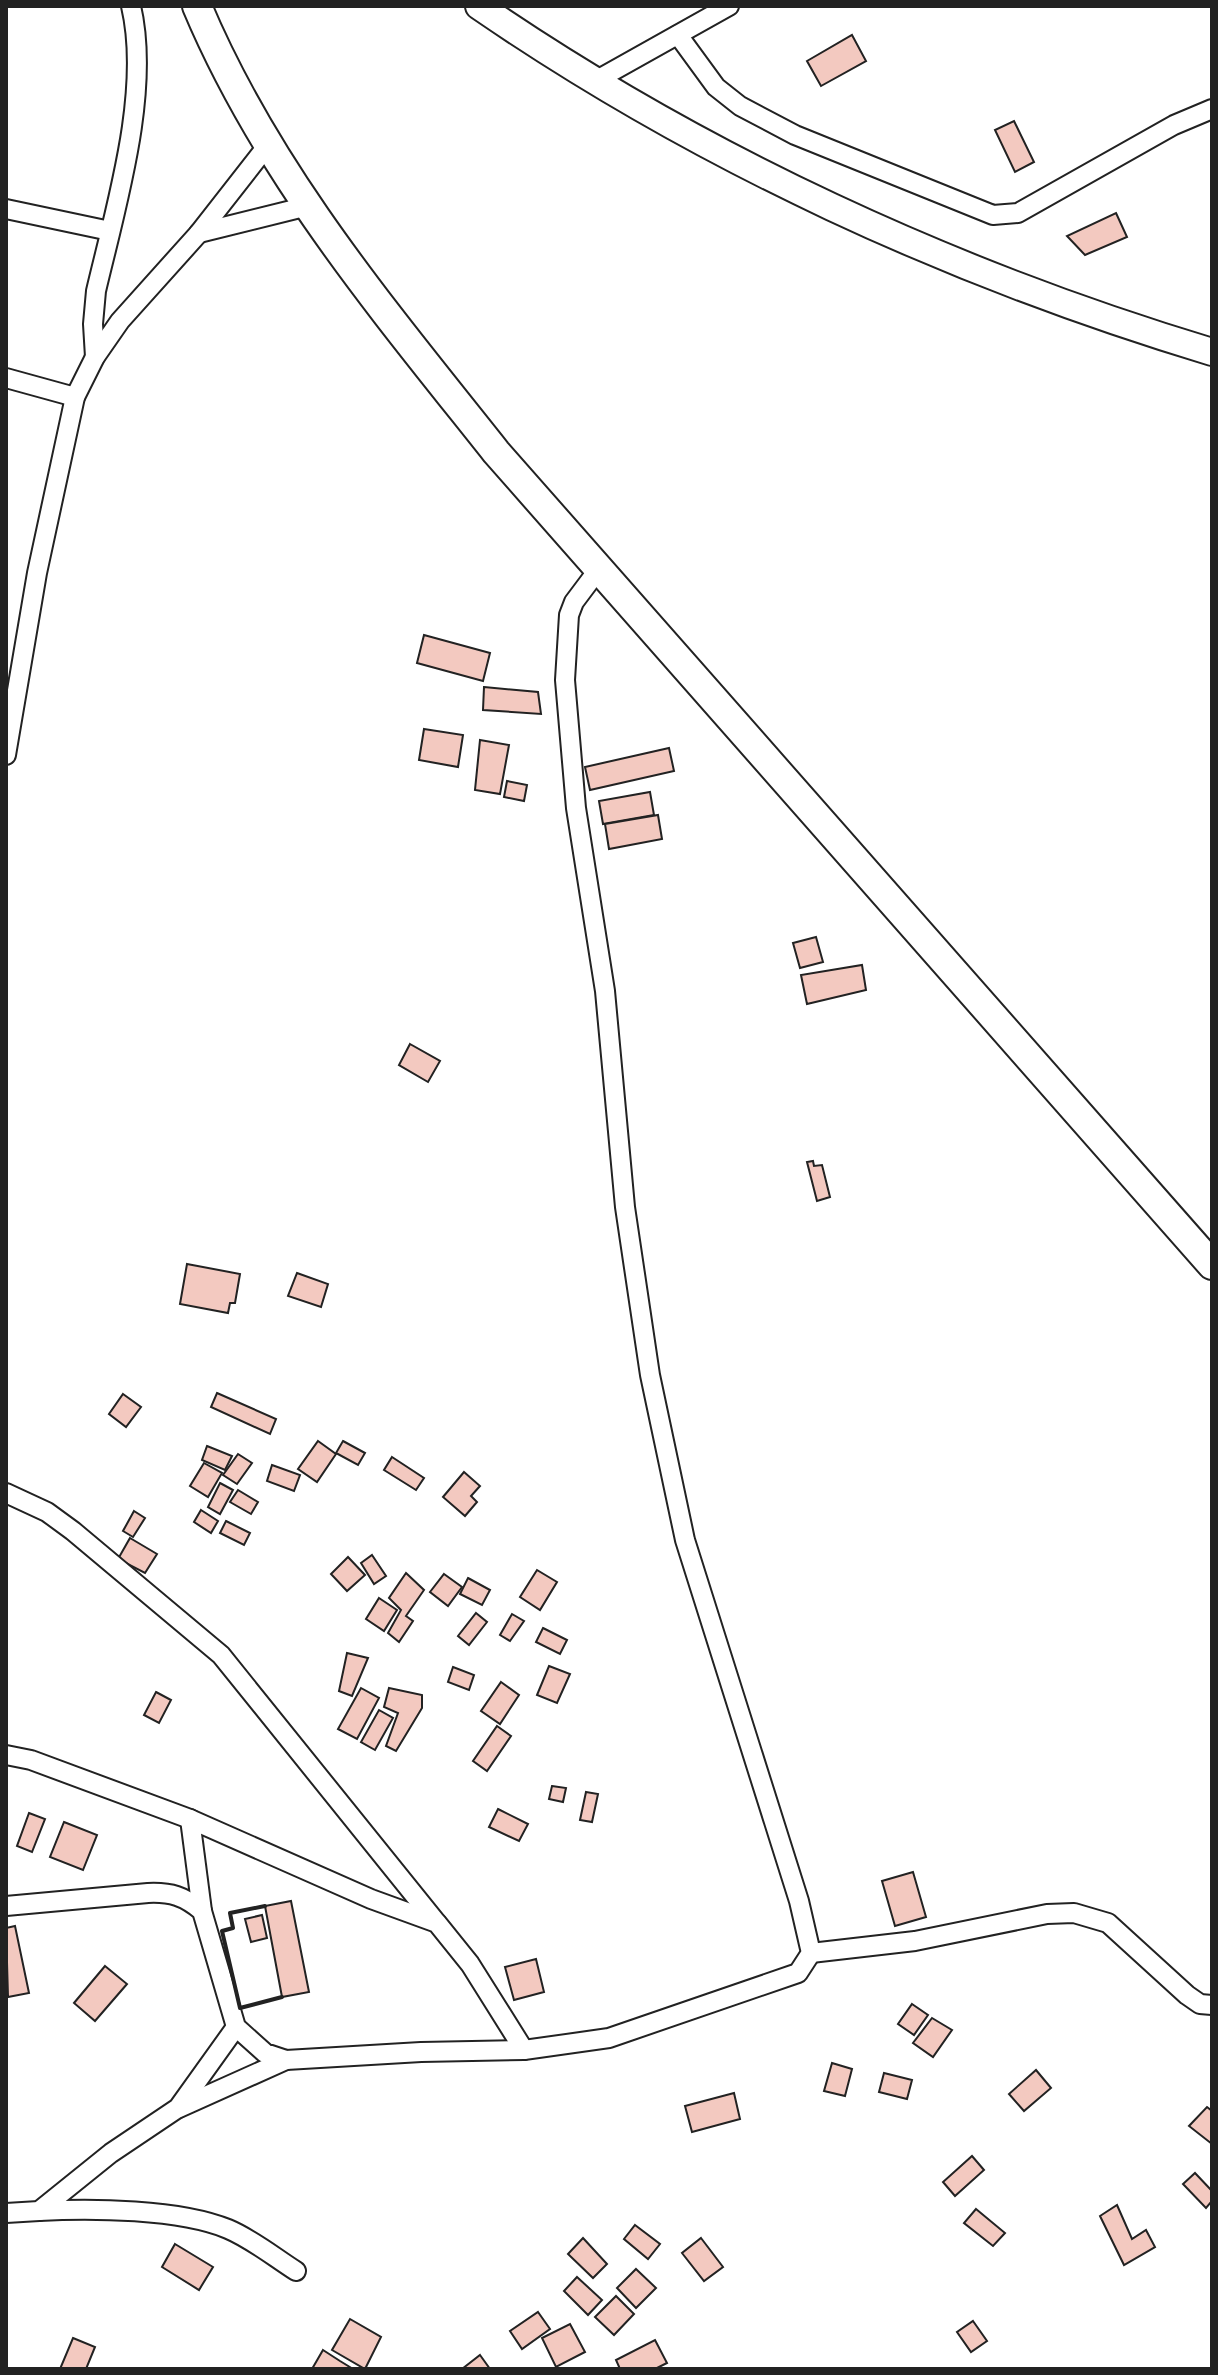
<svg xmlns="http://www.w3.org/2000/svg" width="1218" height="2375" viewBox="0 0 1218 2375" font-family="Figtree,sans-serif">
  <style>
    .building { fill: #f3c9c0; stroke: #222; stroke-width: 2 }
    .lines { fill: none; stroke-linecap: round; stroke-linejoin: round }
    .street-casing { stroke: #222; stroke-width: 22 }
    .secondary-casing { stroke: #222; stroke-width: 30 }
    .primary-casing { stroke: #222; stroke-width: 32 }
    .street { stroke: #fff; stroke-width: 18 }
    .secondary { stroke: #fff; stroke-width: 26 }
    .primary { stroke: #fff; stroke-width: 28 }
    .wall { stroke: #222; stroke-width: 4 }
  </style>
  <rect width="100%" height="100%" fill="#fff"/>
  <!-- building -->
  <g class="building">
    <polygon points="852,35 866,61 821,86 807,61"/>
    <polygon points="1014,121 1034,162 1015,172 995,130"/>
    <polygon points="1116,213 1127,237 1085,255 1067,236"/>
    <polygon points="424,635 490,653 483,681 417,663"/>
    <polygon points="484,687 538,692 541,714 483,710"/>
    <polygon points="424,729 463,735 458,767 419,760"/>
    <polygon points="480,740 509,745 500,794 475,790"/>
    <polygon points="669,748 674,771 590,790 585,767"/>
    <polygon points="507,781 527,785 524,801 504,797"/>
    <polygon points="650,792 654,815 603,824 599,801"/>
    <polygon points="658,815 662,839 609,849 605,824"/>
    <polygon points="816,937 823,962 800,968 793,943"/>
    <polygon points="862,965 866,990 807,1004 801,975"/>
    <polygon points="410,1044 440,1061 428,1082 399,1065"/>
    <polygon points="813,1161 814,1166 822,1165 830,1197 817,1201 807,1162"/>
    <polygon points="187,1264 240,1274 235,1303 230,1303 228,1313 180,1304"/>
    <polygon points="297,1273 328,1284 321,1307 288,1296"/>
    <polygon points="217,1393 276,1419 270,1434 211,1407"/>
    <polygon points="123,1394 141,1407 126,1427 109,1414"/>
    <polygon points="318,1441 336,1454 317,1482 298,1469"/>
    <polygon points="343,1441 365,1453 358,1465 336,1453"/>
    <polygon points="207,1446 232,1456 225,1470 202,1460"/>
    <polygon points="238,1454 252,1463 237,1484 223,1475"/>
    <polygon points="392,1457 424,1478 416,1490 384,1470"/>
    <polygon points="204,1463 222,1473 208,1497 190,1486"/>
    <polygon points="272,1465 300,1475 294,1491 267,1481"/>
    <polygon points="464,1472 480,1486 471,1496 477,1502 465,1516 443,1497"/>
    <polygon points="220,1483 233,1490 220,1514 208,1507"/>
    <polygon points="238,1490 258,1502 251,1514 230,1502"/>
    <polygon points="201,1510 218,1521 211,1533 194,1522"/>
    <polygon points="134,1511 145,1518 133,1537 123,1531"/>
    <polygon points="226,1521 250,1533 244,1545 220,1533"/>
    <polygon points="130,1538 157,1554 145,1573 118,1559"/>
    <polygon points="372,1555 386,1576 374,1584 361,1563"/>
    <polygon points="348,1557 365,1575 347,1591 331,1574"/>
    <polygon points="537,1570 557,1582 540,1610 520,1597"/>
    <polygon points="406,1573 424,1590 406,1616 413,1621 399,1642 388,1633 401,1610 389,1598"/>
    <polygon points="444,1574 462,1587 448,1606 430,1592"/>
    <polygon points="468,1578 490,1590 482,1605 460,1594"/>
    <polygon points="379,1598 397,1610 384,1631 366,1619"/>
    <polygon points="476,1613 487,1622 469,1645 458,1636"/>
    <polygon points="512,1614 524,1621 510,1641 500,1635"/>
    <polygon points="543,1628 567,1640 560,1654 536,1642"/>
    <polygon points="347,1653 368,1658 352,1696 339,1691"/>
    <polygon points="549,1666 570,1674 557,1703 537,1695"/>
    <polygon points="453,1667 474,1675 469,1690 448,1682"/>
    <polygon points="501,1682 519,1695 500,1724 481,1711"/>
    <polygon points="361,1688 379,1698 357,1739 338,1729"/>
    <polygon points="389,1688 422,1695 422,1708 396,1751 386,1746 398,1713 384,1707"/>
    <polygon points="156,1692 171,1700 159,1723 144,1715"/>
    <polygon points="379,1710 393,1718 375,1750 361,1742"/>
    <polygon points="497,1726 511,1736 487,1771 473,1761"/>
    <polygon points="552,1786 566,1788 563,1802 549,1799"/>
    <polygon points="586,1792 598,1794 592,1822 580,1820"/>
    <polygon points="498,1809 528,1824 519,1841 489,1827"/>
    <polygon points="29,1813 45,1819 32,1852 17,1846"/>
    <polygon points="64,1822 97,1835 83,1870 50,1857"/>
    <polygon points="913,1872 926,1917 895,1926 882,1881"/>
    <polygon points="291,1901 309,1992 282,1997 265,1906"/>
    <polygon points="262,1915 267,1938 251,1942 245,1919"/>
    <polygon points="15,1926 29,1993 8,1997 6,1928"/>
    <polygon points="536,1959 544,1992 514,2000 505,1967"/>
    <polygon points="105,1966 127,1984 95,2021 74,2003"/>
    <polygon points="912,2004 928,2015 914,2035 898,2024"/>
    <polygon points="932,2018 952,2030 933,2057 913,2043"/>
    <polygon points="832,2063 852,2069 845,2096 824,2091"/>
    <polygon points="1036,2070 1051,2088 1024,2111 1009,2094"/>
    <polygon points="884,2073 912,2080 907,2099 879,2092"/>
    <polygon points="734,2093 740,2119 692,2132 685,2106"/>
    <polygon points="1207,2107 1212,2111 1212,2144 1189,2126"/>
    <polygon points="972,2156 984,2170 955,2196 943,2182"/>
    <polygon points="1195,2173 1212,2191 1212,2201 1206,2208 1183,2184"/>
    <polygon points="1117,2205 1132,2239 1146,2230 1155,2247 1124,2265 1100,2216"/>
    <polygon points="976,2209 1005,2233 993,2246 964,2223"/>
    <polygon points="635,2225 660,2244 648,2259 624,2239"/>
    <polygon points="583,2238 607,2264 593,2278 568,2254"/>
    <polygon points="701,2238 723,2267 704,2281 682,2253"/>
    <polygon points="175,2244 213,2267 199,2290 162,2267"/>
    <polygon points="636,2269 656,2288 636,2308 617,2288"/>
    <polygon points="577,2277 602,2300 588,2315 564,2291"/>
    <polygon points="616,2296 634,2314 614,2335 595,2317"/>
    <polygon points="538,2312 550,2329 522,2349 510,2331"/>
    <polygon points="350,2319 381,2337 365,2369 332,2350"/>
    <polygon points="973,2321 987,2341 971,2352 957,2332"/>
    <polygon points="570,2324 585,2352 556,2367 542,2338"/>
    <polygon points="73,2338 95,2347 86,2369 60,2369"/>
    <polygon points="655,2340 667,2363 655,2369 620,2369 616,2360"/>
    <polygon points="323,2350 340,2361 353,2369 312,2369"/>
    <polygon points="480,2355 490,2369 462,2369"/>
  </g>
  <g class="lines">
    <!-- street casing -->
    <g class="street-casing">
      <g id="street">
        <polyline points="678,35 716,87 740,106 795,135 993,215 1018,213 1174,125 1212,109"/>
        <polyline points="595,81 729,6"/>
        <polyline points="6,209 110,231"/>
        <polyline points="199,233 308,206"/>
        <path d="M95 357 93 324 96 291C116 206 151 91 131 6"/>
        <polyline points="6,378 75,397"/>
        <polyline points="6,755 37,573 75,397 95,357 120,321 199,233 267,146"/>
        <polyline points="6,1493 47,1512 73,1531 221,1655 436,1922"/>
        <polyline points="6,1755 31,1760 190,1819 371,1899 437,1923 470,1964 524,2050"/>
        <polyline points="190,1819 202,1911"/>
        <path d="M6 1906 148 1893C171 1892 184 1896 202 1911L236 2027 265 2053 286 2060 421 2052 524 2050 609 2038 798 1973 811 1953 799 1901 685 1540 650 1375 625 1207 605 991 576 808 565 680 569 615 574 602 598 570"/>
        <polyline points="811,1953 915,1941 1047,1914 1074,1913 1108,1923 1187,1995 1200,2004 1212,2005"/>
        <polyline points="179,2108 286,2060"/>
        <path d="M39 2211C91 2208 180 2209 228 2229 252 2239 274 2257 296 2271"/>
        <polyline points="6,2213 39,2211 111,2153 178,2108 236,2027"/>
      </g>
    </g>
    <!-- secondary casing -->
    <g class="secondary-casing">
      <path id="secondary" d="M479 6C702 159 953 274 1212 352"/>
    </g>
    <!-- primary casing -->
    <g class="primary-casing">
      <path id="primary" d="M197 6C267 173 385 312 496 452L1212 1265"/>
    </g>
    <!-- street -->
    <use href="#street" class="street"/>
    <!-- secondary -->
    <use href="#secondary" class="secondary"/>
    <!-- primary -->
    <use href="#primary" class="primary"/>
    <!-- wall -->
    <polyline class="wall" points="265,1906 230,1913 233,1928 222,1931 240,2008 282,1997"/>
  </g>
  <!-- border -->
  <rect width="1218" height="2375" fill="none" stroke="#222222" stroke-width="16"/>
</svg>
